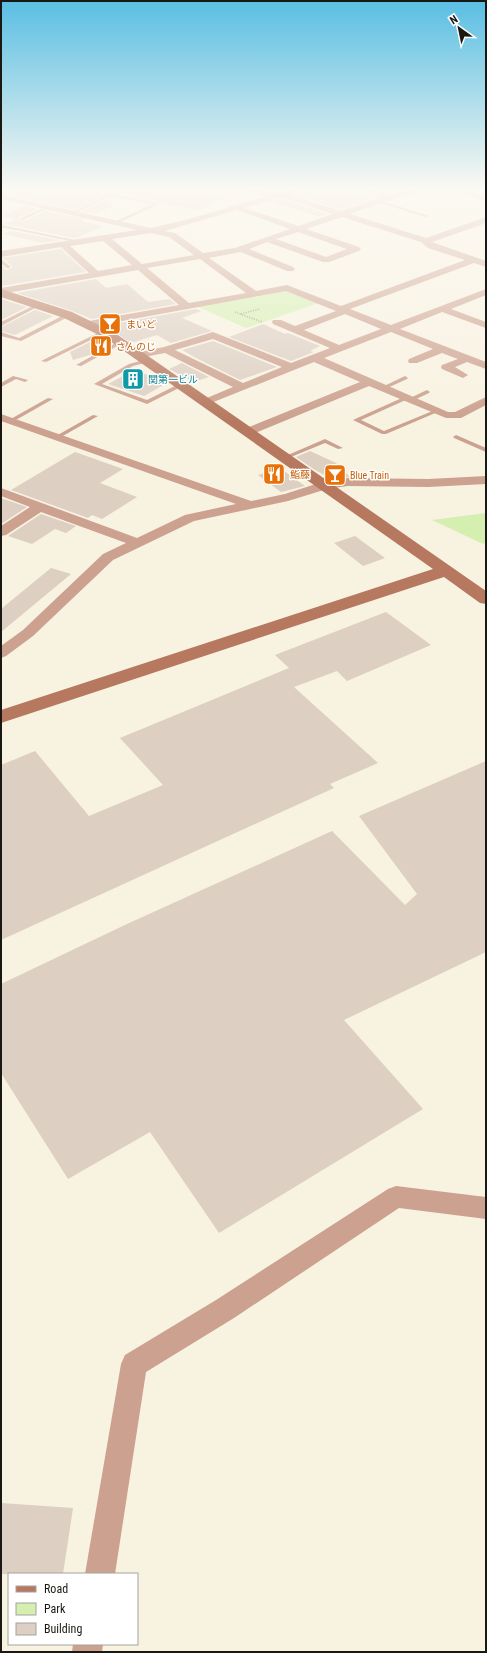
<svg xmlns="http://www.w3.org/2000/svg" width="487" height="1653" viewBox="0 0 487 1653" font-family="'Roboto Condensed','Noto Sans JP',sans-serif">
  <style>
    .green { fill: #d5efb0 }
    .building { fill: #ddcfc2 }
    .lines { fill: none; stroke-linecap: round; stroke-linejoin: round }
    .path { stroke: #959185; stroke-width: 1.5; stroke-dasharray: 1 1.5; stroke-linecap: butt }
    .lane { fill: #cca18f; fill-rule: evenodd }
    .street { fill: #cca18f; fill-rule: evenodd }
    .secondary { fill: #b6785f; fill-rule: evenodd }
    .labels { text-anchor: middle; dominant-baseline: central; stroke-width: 3; stroke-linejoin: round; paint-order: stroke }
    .far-food-label { font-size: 10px; fill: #c56008; stroke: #fff; text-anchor: start }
    .far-culture-label { font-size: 10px; fill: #0d838f; stroke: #fff; text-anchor: start }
  </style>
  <rect width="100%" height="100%" fill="#f8f2e1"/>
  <!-- green -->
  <g class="green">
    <polygon points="285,289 319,303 246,328 196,306"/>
    <polygon points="486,513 486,542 483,544 432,520"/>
  </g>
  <!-- building -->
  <g class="building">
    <polygon points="15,190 95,190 103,196 74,210 15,196"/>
    <polygon points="137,190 239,190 240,192 199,210 195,210 136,197"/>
    <polygon points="301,190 342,190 371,199 341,209 293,195"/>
    <polygon points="107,200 115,205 95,214 82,211"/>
    <polygon points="279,200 284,200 328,214 320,217 272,202"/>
    <polygon points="24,206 37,209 18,218 19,220 24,221 46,211 84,219 81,221 103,226 79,237 74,238 5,224 16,219 3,216 19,210 16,209"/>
    <polygon points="11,231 60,240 43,243 3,234"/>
    <polygon points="61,249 86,272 1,286 1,265 6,270 12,268 11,265 2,258"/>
    <polygon points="96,279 106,288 127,284 148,302 169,299 176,304 92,319 72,311 17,293"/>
    <polygon points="1,299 27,307 1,320"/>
    <polygon points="196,309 201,311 182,318 212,331 171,343 157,335 131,343 112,330 116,328 108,325"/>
    <polygon points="35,310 53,316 15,335 1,331 1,327"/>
    <polygon points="263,324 285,334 288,333 320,346 310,351 314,352 291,361 229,337"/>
    <polygon points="100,337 111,344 93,354 73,360 70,352"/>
    <polygon points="213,341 277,367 240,380 196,358 182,350"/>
    <polygon points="182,363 209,377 194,382 169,369"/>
    <polygon points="134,370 162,380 167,383 144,396 108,384"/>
    <polygon points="310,451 336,463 350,477 332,479 315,470 296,457"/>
    <polygon points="75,452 123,469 100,483 137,497 102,519 92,515 88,518 11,490"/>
    <polygon points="280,468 305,486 281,492 258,475"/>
    <polygon points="1,498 27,507 1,524"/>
    <polygon points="41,514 76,526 66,533 55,529 32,544 8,536"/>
    <polygon points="355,536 385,558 363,566 334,543"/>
    <polygon points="51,568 71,574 1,632 1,609"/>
    <polygon points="386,612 431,645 347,681 337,671 294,687 378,763 330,784 334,788 1,940 1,765 35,751 89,816 163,785 120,738 289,668 275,655"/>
    <polygon points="486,761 486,952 344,1020 423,1109 219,1233 150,1132 68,1179 1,1073 1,984 127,924 332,831 405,905 417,894 359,816"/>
    <polygon points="1,1503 73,1508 63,1574 1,1574"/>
  </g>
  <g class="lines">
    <!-- path -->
    <g class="path">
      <polyline points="235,312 262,322"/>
      <polyline points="241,314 259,309"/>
    </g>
    <!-- lane -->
    <g class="lane">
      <polygon points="111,194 157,203 159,204 118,223 116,221 153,204 111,196 73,214 70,213"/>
      <polygon points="377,200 379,200 429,216 425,217 377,202"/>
      <polygon points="47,206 50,207 23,220 19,219"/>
      <polygon points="1,225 75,240 77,241 75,242 1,227"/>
      <polygon points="1,259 10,266 10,268 6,268 1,263"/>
      <polygon points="37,304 41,305 1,326 1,322"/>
      <polygon points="68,313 71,315 70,316 21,341 1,336 1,332 19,338"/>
      <polygon points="102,331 107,332 46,362 41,361"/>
      <polygon points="121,340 124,342 123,343 81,366 76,365"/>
      <polygon points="147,359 149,360 149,362 133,366 102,384 147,400 179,384 183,384 183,386 147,404 94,384 129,364"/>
      <polygon points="13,376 28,380 25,382 16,379 1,387 1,383"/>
      <polygon points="405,376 408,378 407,379 385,389 380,388"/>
      <polygon points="427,390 430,392 429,393 412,401 408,401 408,399 361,420 384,431 435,410 440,411 386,434 382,434 353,420 404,397 408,397 408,399"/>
      <polygon points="48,398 53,399 14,421 9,420"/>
      <polygon points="93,415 98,416 61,437 56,436"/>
      <polygon points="456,435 486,448 486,452 454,438 453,437"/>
      <polygon points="325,439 343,448 338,449 325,443 286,459 281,458"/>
    </g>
    <!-- street -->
    <g class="street">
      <path d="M240 190H261L279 193 287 190H300L289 195 341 211 381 197 359 190H373L389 195 408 190H424L423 192 398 197 350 214 426 238 486 217V223L432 242 486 261V267L474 263 350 309 391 325 486 289V295L451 309 486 322V328L442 312 400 329 486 362V369L467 362 455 367 468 375 463 378 442 369 441 367 442 365 458 359 442 353 417 363H409L408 361 409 359 433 349 391 332 324 358 448 412H455L486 397V405L461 418H446L369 386 248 436 244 435 242 432 244 429 360 382 314 362 206 405 202 404 200 402 202 400 233 387 165 353 139 358 135 357 134 355 135 353 164 347 213 332 291 363 330 348 273 324 272 322 273 320H281L295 326 336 311 286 291 89 327 85 326 84 324 85 322 89 321 179 305 138 270 1 294V288L89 273 61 247 1 257V251L137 230 1 199V195L151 228 189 219 268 196 244 192ZM279 198H284L333 214 298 226 245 208ZM237 210 290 229 235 248 203 253 175 233 164 231ZM342 217 421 242 428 248 465 260 341 306 287 285 256 291 209 258 241 252 287 271H293L295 269 293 267 249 249 267 242 323 262H329L359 251 361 249 359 247 306 229ZM298 232 347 249 326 257 276 239ZM151 233 169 237 194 255 142 264 112 239ZM103 241 132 265 98 271 70 246ZM200 259 246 293 189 303 147 268ZM345 314 381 329 339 345 304 330ZM213 339 282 367 243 383 175 350Z"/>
      <polygon points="457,190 468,190 486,197 486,202"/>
      <polygon points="1,414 251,501 285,494 325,481 348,478 428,479 486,476 486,484 428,487 348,486 327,489 288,501 194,521 113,560 33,636 6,656 1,658 1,646 23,630 103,554 126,543 41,512 6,535 1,536 1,526 30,507 1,496 1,488 137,538 185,515 236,504 1,421"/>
      <polygon points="396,1186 486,1197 486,1219 399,1208 234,1318 146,1372 115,1574 85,1574 121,1364 125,1355 216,1300 388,1189"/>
      <polygon points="73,1644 103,1644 102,1652 72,1652"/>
    </g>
    <!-- secondary -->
    <polygon class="secondary" points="1,289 72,312 115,333 486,591 486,604 480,603 444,577 1,723 1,710 433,569 107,339 64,318 1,297"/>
  </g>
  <!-- sky -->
  <linearGradient id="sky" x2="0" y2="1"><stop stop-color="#59bee3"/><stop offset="0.45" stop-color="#fcf9f2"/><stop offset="1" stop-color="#fcf9f2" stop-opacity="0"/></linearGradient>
  <rect width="487" height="422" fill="url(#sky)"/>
  <!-- icons -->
  <defs>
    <g id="bar-square" transform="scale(1.15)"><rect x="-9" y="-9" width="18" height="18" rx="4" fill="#e8710a" stroke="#fff"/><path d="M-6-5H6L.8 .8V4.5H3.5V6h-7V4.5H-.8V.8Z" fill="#fff"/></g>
    <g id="restaurant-square" transform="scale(1.15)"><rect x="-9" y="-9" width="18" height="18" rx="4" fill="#e8710a" stroke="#fff"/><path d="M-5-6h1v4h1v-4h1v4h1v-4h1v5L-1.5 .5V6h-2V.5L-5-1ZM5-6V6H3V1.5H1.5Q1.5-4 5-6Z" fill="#fff"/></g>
    <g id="building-square" transform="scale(1.15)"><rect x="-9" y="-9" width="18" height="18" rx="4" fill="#0f9aa8" stroke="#fff"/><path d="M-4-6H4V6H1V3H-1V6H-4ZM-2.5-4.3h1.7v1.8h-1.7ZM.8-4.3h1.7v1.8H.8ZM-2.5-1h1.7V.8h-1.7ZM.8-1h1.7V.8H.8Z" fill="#fff"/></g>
  </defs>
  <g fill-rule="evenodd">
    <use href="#bar-square" x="110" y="324"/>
    <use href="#restaurant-square" x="101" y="346"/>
    <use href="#building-square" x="133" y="379"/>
    <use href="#restaurant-square" x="274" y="474"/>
    <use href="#bar-square" x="335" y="475"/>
  </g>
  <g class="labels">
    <!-- far-food labels -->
    <g class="far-food-label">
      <text x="126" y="324">まいど</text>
      <text x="116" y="346">さんのじ</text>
      <text x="290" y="474">鮨藤</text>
      <text x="350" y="475">Blue Train</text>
    </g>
    <!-- far-culture labels -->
    <g class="far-culture-label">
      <text x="148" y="379">関第一ビル</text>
    </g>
  </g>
  <!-- border -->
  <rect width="487" height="1653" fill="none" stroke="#1a1812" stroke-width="4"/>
  <!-- legend -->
  <rect x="8" y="1573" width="130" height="72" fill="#ffffff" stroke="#a3a3a0"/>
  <rect x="16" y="1586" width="20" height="6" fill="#b6785f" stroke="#a3a3a0"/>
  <text x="44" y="1593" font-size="12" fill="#1a1812">Road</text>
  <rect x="16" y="1603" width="20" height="12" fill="#d5efb0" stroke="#a3a3a0"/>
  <text x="44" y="1613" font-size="12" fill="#1a1812">Park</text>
  <rect x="16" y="1623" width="20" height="12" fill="#ddcfc2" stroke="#a3a3a0"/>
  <text x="44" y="1633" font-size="12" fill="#1a1812">Building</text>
  <!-- north arrow -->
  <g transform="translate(459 28) rotate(327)" stroke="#ffffff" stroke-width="3" paint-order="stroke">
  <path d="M0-3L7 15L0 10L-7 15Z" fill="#1a1812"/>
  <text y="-6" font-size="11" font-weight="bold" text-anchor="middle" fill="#1a1812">N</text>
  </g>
</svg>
